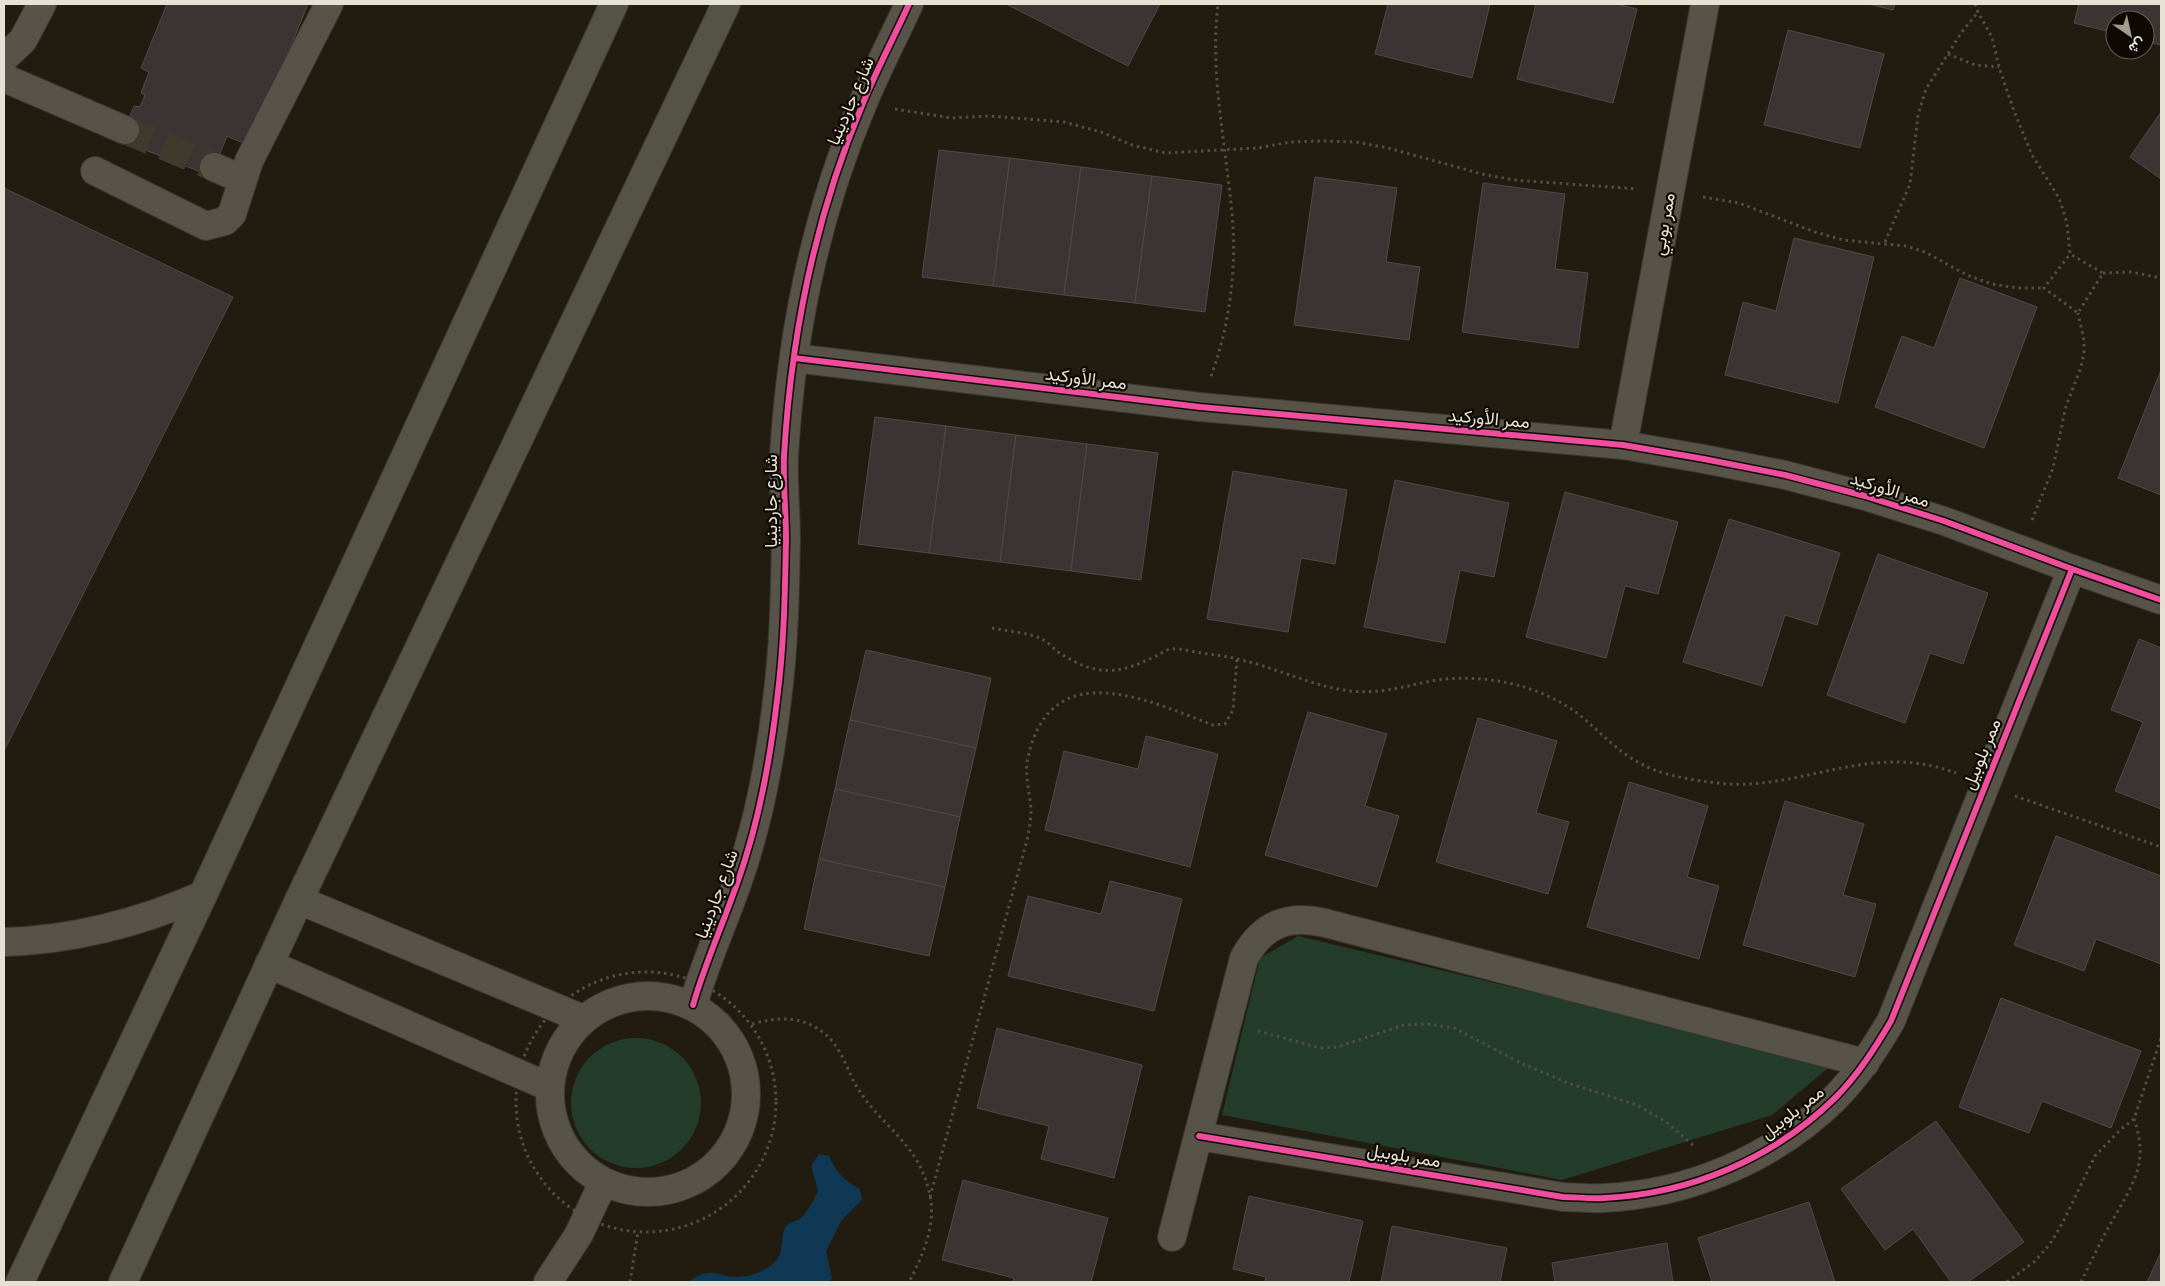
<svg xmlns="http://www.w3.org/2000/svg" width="2165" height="1286" viewBox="0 0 2165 1286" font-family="'IBM Plex Serif',Vazirmatn,serif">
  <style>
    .green { fill: #233c2b }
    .water { fill: #0e3853 }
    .building { fill: #3a3533; stroke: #4f4a48 }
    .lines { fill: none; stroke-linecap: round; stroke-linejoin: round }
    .minor-tunnel { stroke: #403a2d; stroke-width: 28; stroke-dasharray: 28 14; stroke-linecap: butt }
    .minor-casing { stroke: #3b372e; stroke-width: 30 }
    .major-casing { stroke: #3b372e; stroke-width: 30 }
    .path { stroke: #524d46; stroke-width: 3; stroke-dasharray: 2.5 4; stroke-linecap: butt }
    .minor { stroke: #575349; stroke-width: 28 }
    .major { stroke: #545346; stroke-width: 28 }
    .cycleway-casing { stroke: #0e0a03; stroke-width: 9 }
    .cycleway { stroke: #ef4d9e; stroke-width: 6 }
    .labels { text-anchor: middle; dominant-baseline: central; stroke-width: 4.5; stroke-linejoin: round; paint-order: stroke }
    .street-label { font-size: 18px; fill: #e7e1d4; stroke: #0e0a03 }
  </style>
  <rect width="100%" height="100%" fill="#221c10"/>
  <!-- green -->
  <g class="green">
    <polygon points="1298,936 1833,1064 1772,1115 1562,1180 1222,1115 1260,958"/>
    <circle cx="636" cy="1103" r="65"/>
  </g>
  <!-- water -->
  <path class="water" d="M819 1154 829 1156C836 1173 844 1180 860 1189L862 1200 841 1221 826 1251 832 1278 829 1282H688C716 1263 720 1281 746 1276 760 1274 779 1264 781 1250 783 1241 781 1231 788 1224 792 1221 799 1221 802 1217 809 1210 814 1199 818 1191L811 1166Z"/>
  <!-- building -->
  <g class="building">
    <polygon points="167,4 308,4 250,146 227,136 211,176 120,140 134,106 140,107 145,95 141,93 149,72 141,68"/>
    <polygon points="1006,4 1160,4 1128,66"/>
    <polygon points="1388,4 1490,4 1472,78 1375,54"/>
    <polygon points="1536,4 1616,4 1637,9 1613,103 1517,79"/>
    <polygon points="1869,4 1895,4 1893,10"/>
    <polygon points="2079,4 2161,4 2161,45 2145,41 2145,20 2115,20 2115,33 2074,23"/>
    <polygon points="1788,30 1884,54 1860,148 1764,125"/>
    <polygon points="2161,112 2161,179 2130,157"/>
    <polygon points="939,150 1010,158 993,286 922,277"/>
    <polygon points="1010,158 1081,167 1064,295 993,286"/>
    <polygon points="1081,167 1152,176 1135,303 1064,295"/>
    <polygon points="1152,176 1222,185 1205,312 1135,303"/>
    <polygon points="1315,177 1397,188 1386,262 1420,267 1409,340 1294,325"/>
    <polygon points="1483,183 1565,194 1555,269 1588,273 1578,348 1462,332"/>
    <polygon points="4,188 233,297 4,751"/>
    <polygon points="1794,238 1874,257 1838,403 1725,375 1743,302 1776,311"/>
    <polygon points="1960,278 2037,307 1984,448 1875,407 1902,336 1934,348"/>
    <polygon points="2161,370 2161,495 2118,478"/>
    <polygon points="875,417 946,426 929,553 858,544"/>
    <polygon points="946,426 1016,435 1000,562 929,553"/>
    <polygon points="1016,435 1087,444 1071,571 1000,562"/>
    <polygon points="1087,444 1158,453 1141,580 1071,571"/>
    <polygon points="1233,471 1347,490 1335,564 1301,558 1288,632 1207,619"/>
    <polygon points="1395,480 1509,503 1494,577 1460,570 1445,643 1364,627"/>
    <polygon points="1565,492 1678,522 1658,594 1625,586 1606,658 1526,637"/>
    <polygon points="1729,519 1840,553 1817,625 1785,615 1762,686 1683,662"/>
    <polygon points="1878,554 1988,593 1963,664 1930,653 1905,723 1827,695"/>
    <polygon points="2139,639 2161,648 2161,809 2115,791 2143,722 2111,710"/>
    <polygon points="866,650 991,678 976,748 850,720"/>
    <polygon points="1308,712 1387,734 1365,806 1399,816 1377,887 1265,855"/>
    <polygon points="1478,718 1557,741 1536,813 1569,822 1548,894 1436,862"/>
    <polygon points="850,720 976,748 960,817 835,789"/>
    <polygon points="1146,736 1218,754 1190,867 1045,830 1064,751 1138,769"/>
    <polygon points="1629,782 1708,806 1687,877 1719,886 1699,959 1587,927"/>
    <polygon points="835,789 960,817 945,887 819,859"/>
    <polygon points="1785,801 1864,824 1843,895 1876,904 1855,977 1743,945"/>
    <polygon points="2056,836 2161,876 2161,964 2096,939 2084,971 2014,945"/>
    <polygon points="819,859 945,887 929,956 804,929"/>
    <polygon points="1110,881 1182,899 1154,1011 1008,976 1028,896 1101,914"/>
    <polygon points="2001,998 2141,1051 2111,1128 2042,1101 2029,1133 1959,1107"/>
    <polygon points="997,1028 1142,1065 1114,1178 1041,1159 1049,1126 977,1108"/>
    <polygon points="1936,1121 2024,1242 1968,1282 1951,1282 1913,1229 1885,1250 1841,1189"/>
    <polygon points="963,1180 1108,1218 1091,1282 1013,1282 1014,1278 942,1260"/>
    <polygon points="1249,1196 1363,1221 1349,1282 1265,1282 1266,1277 1233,1269"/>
    <polygon points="1809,1202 1835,1282 1712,1282 1698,1238"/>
    <polygon points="1392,1226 1507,1248 1500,1282 1381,1282"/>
    <polygon points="1667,1243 1673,1282 1555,1282 1552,1263"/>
    <polygon points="2161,1252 2161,1282 2147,1282"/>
  </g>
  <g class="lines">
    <!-- minor-tunnel -->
    <polyline class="minor-tunnel" points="125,130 214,167"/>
    <!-- minor casing -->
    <g class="minor-casing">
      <g id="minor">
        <polyline points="4,58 23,40 42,4"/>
        <polyline points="4,78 125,130"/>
        <polyline points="214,167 241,179"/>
        <polyline points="95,171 206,226 225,221 232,214 249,161 329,4"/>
        <polyline points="794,358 1200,407 1623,445 1704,459 1785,475 1865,496 1944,521 2072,569 2161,600"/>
        <polyline points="1623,445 1705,4"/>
        <polyline points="299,900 583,1019"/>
        <path d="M4 942C74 940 139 923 203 895"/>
        <polyline points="269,964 549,1087"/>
        <circle cx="648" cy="1094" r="98"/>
        <path d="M693 1005C708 953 732 905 747 853 762 804 771 752 777 700 784 647 785 593 786 539 786 512 783 484 784 456 791 336 816 214 863 103 877 69 894 37 909 4"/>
        <path d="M1199 1136 1563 1197C1576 1197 1591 1199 1604 1198 1690 1194 1774 1158 1835 1098 1858 1075 1875 1048 1891 1021L2072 569"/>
        <path d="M1172 1237 1244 958C1263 924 1288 914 1325 923L1865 1063"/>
        <polyline points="548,1282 579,1234 603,1183"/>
      </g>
    </g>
    <!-- major casing -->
    <g class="major-casing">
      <g id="major">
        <polyline points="20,1282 203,895 614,4"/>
        <polyline points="123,1282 299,900 726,4"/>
      </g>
    </g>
    <!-- path -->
    <g class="path">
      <polyline points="1975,4 1978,12 1992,37 1999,67 2014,111 2032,155 2059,198 2067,223 2070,254 2044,288 2078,313 2103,273 2070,254"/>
      <polyline points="1948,54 1975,65 1999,67"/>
      <polyline points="895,109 952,118 989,116 1064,122 1101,132 1132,145 1165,153 1258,148 1290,142 1323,141 1356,142 1388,148 1482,174 1514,180 1637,189"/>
      <polyline points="1703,197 1739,203 1815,232 1843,240 1906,246 1925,252 1967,275 1992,284 2018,288 2044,288"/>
      <polyline points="1885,242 1910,184 1918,115 1926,89 1961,33 1978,12"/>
      <polyline points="2103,273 2131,272 2161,278"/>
      <path d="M1211 376C1228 331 1236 275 1233 227 1228 154 1209 76 1218 4"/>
      <polyline points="2032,520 2053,468 2066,406 2080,370 2084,354 2084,340 2078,313"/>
      <path d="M992 628C1006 631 1030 633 1042 639 1048 642 1053 648 1058 652 1069 659 1081 666 1095 669 1119 674 1137 665 1158 655 1162 653 1167 649 1172 649 1180 648 1193 652 1202 653 1214 655 1226 656 1237 659 1275 667 1311 686 1350 691 1380 694 1402 687 1431 681 1459 676 1489 678 1517 685 1536 690 1557 699 1573 710 1595 726 1612 747 1636 761 1657 774 1686 779 1709 782 1797 796 1865 739 1956 773"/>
      <polyline points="2015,796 2161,847"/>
      <circle cx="646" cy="1102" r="130"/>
      <path d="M752 1024C779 1017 800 1015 824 1033 839 1045 846 1065 854 1082 870 1112 899 1132 916 1159 923 1171 927 1182 930 1195 936 1226 923 1255 909 1282"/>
      <polyline points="1258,1031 1320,1048 1337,1047 1404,1025 1428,1024 1454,1028 1523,1064 1568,1083 1637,1105 1665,1121 1695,1147"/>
      <path d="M930 1197 1027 840C1029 830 1031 820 1031 810 1030 793 1024 774 1028 757 1051 654 1147 700 1213 725L1225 724 1233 710 1237 658"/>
      <polyline points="630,1282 638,1232"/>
      <polyline points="2007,1282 2034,1262 2050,1244 2063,1222 2095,1156 2120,1130 2134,1119 2161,1038"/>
      <path d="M2081 1282C2091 1262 2100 1242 2111 1223 2132 1185 2150 1164 2134 1119"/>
    </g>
    <!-- minor -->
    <use href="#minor" class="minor"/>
    <!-- major -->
    <use href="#major" class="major"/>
    <!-- cycleway casing -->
    <g class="cycleway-casing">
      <g id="cycleway">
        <polyline points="794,358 1200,407 1623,445 1704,459 1785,475 1865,496 1944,521 2072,569 2161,600"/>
        <path d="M693 1005C708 953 732 905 747 853 762 804 771 752 777 700 784 647 785 593 786 539 786 512 783 484 784 456 791 336 816 214 863 103 877 69 894 37 909 4"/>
        <path d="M1199 1136 1563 1197C1576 1197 1591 1199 1604 1198 1690 1194 1774 1158 1835 1098 1858 1075 1875 1048 1891 1021L2072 569"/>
      </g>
    </g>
    <!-- cycleway -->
    <use href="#cycleway" class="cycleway"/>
  </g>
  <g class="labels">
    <!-- street labels -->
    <g class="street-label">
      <text transform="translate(850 101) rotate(-67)">شارع جاردينيا</text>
      <text transform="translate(1663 224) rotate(-80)">ممر بوبي</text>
      <text transform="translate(1086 378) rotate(7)">ممر الأوركيد</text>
      <text transform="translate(1489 418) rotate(5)">ممر الأوركيد</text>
      <text transform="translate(1890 489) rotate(17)">ممر الأوركيد</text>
      <text transform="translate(770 501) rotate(-90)">شارع جاردينيا</text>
      <text transform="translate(1981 754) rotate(-68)">ممر بلوبيل</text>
      <text transform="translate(716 894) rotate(-70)">شارع جاردينيا</text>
      <text transform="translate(1792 1112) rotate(-38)">ممر بلوبيل</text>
      <text transform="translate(1404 1155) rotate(9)">ممر بلوبيل</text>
    </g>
  </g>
  <!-- border -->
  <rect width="2165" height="1286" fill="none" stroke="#e7e1d4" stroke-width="10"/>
  <!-- north arrow -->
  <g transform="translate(2130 35) rotate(146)"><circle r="24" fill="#0e0a03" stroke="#656057"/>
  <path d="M0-4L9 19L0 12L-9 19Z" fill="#a29c8f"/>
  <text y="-8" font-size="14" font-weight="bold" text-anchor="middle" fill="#e7e1d4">ش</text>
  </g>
</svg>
